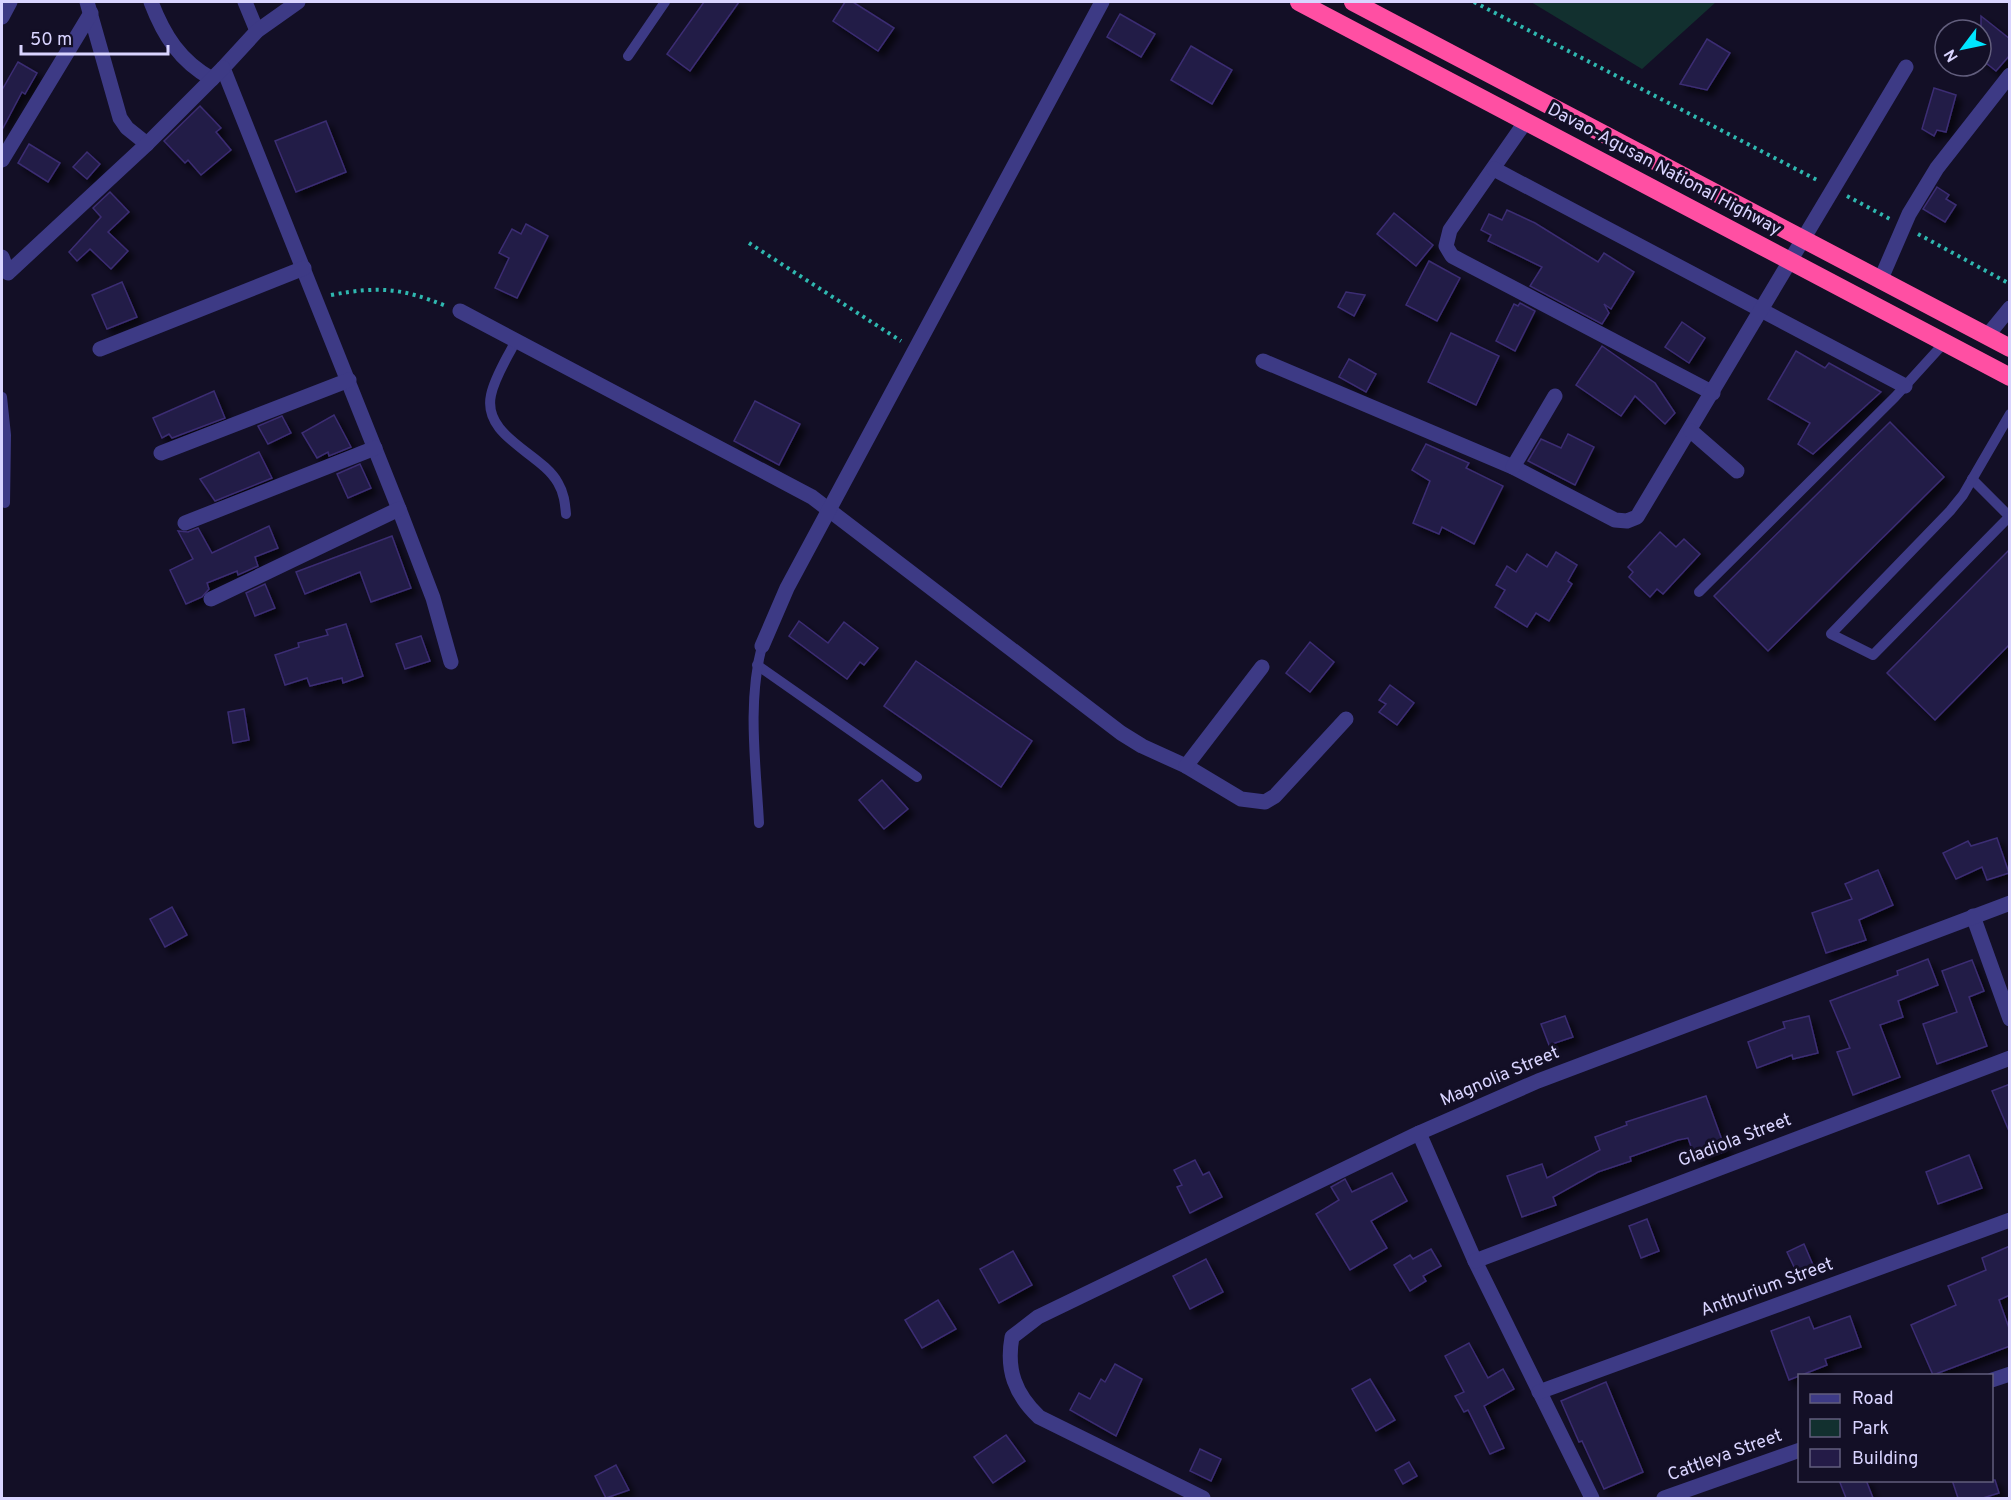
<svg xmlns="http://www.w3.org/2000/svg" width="2011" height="1500" viewBox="0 0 2011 1500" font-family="Overpass,sans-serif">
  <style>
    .green { fill: #12302f }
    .building { fill: #241b47; stroke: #3b2d73; stroke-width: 1.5; filter: url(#shadow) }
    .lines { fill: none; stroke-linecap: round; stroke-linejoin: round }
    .path { stroke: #2fb8b0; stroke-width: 4; stroke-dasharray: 3 4.5; stroke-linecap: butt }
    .lane { stroke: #3d3a85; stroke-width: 10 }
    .street { stroke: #3d3a85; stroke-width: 15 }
    .highway { stroke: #ff4fa3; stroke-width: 18 }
    .labels { text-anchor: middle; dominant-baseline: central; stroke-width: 6; stroke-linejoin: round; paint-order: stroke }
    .street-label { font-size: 18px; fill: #d9d4ff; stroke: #130f26 }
  </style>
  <defs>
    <filter id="shadow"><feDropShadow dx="5.5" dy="5.5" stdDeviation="3" flood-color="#0009"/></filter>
  </defs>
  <rect width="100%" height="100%" fill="#130f26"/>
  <!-- green -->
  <polygon class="green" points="1531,2 1716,2 1642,69"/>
  <!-- building -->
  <g class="building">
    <polygon points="704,2 739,2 690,71 667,54"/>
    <polygon points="845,2 853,2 894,28 878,51 833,21"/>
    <polygon points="1120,14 1155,34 1141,57 1107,37"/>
    <polygon points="1981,16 2010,39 2010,55 1996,71 1981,59"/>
    <polygon points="1707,39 1730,53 1707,90 1680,84"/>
    <polygon points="1191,46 1232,70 1212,104 1171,80"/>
    <polygon points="18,62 37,73 25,94 22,92 2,130 2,90"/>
    <polygon points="1934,88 1956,95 1946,132 1937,130 1934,136 1922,129"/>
    <polygon points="200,106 221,128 216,132 231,150 201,175 188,160 185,163 164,141"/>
    <polygon points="326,121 346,172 296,192 275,141"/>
    <polygon points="29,144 60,163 48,182 18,163"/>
    <polygon points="87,152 100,164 87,179 73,167"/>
    <polygon points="1937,187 1949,195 1946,199 1956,205 1945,222 1923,209"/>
    <polygon points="110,192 129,212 108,232 128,251 111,269 90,249 77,261 69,252 101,217 93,208"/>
    <polygon points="1507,210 1535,223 1598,262 1604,253 1634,272 1611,309 1604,304 1609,313 1602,324 1530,286 1542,267 1488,241 1491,235 1481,230 1489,214 1502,220"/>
    <polygon points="1394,213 1433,245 1416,266 1377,234"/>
    <polygon points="526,224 548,236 517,298 495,288 509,258 499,253 512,229 521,234"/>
    <polygon points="1429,261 1460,278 1437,321 1406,305"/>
    <polygon points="122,282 137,317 107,329 92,295"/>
    <polygon points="1346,292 1365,295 1354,316 1338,307"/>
    <polygon points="1520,303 1535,311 1515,351 1496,341 1514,304 1518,306"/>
    <polygon points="1682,322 1705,338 1689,363 1665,347"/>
    <polygon points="1451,333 1499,356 1476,405 1428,382"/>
    <polygon points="1602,346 1655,383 1675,413 1665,424 1635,396 1621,416 1576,385"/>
    <polygon points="1796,351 1825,368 1829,363 1881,392 1813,454 1798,444 1810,423 1768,399"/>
    <polygon points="1349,359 1376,374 1366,392 1339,377"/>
    <polygon points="214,391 225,418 172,438 169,434 162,438 153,418"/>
    <polygon points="755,401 800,424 779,465 734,441"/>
    <polygon points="334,415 351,447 329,456 328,452 317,458 302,433"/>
    <polygon points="282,416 291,433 268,444 258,426"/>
    <polygon points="1890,422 1944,477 1768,651 1714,596"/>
    <polygon points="1568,434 1594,447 1575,485 1528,461 1541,439 1561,448"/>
    <polygon points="1426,444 1469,463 1466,468 1503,486 1474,544 1442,527 1439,534 1413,523 1430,481 1412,470"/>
    <polygon points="259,452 272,478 215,501 200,479"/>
    <polygon points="360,464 371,488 348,498 337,474"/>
    <polygon points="269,526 278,548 255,557 258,566 238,575 237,571 207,583 209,589 202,597 186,604 170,570 193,559 178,531 188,532 198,528 212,553"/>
    <polygon points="1660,532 1676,547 1684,539 1700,554 1663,594 1657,589 1650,597 1629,577 1633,572 1628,567"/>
    <polygon points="392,536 411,588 371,602 360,572 305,594 296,572"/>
    <polygon points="2010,549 2010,644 1935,720 1887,673"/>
    <polygon points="1556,552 1577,565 1568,581 1572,584 1549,621 1536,613 1527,627 1495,607 1505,590 1496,585 1507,566 1516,572 1527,554 1547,567"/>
    <polygon points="265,584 275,608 255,616 246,593"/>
    <polygon points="799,621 828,643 844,622 878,648 864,665 860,662 847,679 789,636"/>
    <polygon points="346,624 363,676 343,683 342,678 310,686 307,678 285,685 275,655 299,647 298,643 328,635 326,630"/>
    <polygon points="421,636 430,661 405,669 396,644"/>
    <polygon points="1310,642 1334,662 1310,692 1286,673"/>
    <polygon points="916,661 1032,741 1001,787 884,706"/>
    <polygon points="1390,685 1414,703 1397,725 1379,712 1386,704 1379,700"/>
    <polygon points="244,709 249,740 233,743 228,712"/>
    <polygon points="882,780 908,809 884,829 859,800"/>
    <polygon points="1997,838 2009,873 1987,880 1982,867 1956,879 1943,853 1968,841 1971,846"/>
    <polygon points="1878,870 1893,905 1859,920 1866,940 1826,953 1812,913 1852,899 1845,884"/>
    <polygon points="172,907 187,935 165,947 150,919"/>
    <polygon points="1928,959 1938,985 1898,1001 1903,1017 1880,1025 1900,1077 1853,1095 1837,1052 1850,1048 1830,1001 1898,975 1897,971"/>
    <polygon points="1972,960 1984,991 1969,997 1987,1046 1937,1064 1923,1024 1957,1012 1942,971"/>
    <polygon points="1565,1016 1573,1037 1549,1045 1541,1024"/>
    <polygon points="1809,1016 1818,1053 1793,1059 1792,1055 1757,1068 1748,1042 1785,1028 1783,1022"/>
    <polygon points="2010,1084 2010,1131 2009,1131 1992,1091"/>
    <polygon points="1706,1096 1726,1151 1706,1158 1705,1154 1695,1158 1688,1138 1678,1140 1630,1157 1631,1161 1598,1172 1553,1197 1556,1205 1522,1217 1507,1176 1542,1164 1547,1178 1600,1150 1595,1137 1627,1125 1626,1122"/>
    <polygon points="1969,1155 1982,1188 1938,1204 1926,1172"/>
    <polygon points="1195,1160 1203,1175 1209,1172 1222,1197 1190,1213 1177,1187 1182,1185 1174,1170"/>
    <polygon points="1392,1173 1407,1201 1371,1221 1387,1248 1350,1270 1316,1214 1339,1200 1331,1187 1340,1182 1345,1179 1352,1192"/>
    <polygon points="1647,1219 1659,1251 1641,1258 1629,1226"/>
    <polygon points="1804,1244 1813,1265 1797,1273 1787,1252"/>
    <polygon points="2010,1246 2010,1295 1999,1300 2010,1331 2010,1346 1933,1375 1911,1325 1956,1305 1948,1286 1986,1270 1982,1258"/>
    <polygon points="1431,1249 1441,1266 1423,1276 1426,1281 1410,1291 1394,1265 1410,1255 1413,1259"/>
    <polygon points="1013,1251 1032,1285 999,1303 980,1269"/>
    <polygon points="1206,1259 1223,1292 1190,1309 1173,1276"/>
    <polygon points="938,1300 956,1329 922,1348 905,1320"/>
    <polygon points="1850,1316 1861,1347 1825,1359 1827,1365 1789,1380 1771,1331 1809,1317 1814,1329"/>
    <polygon points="1469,1343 1488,1378 1503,1369 1514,1389 1484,1406 1504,1448 1490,1454 1468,1410 1464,1412 1455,1396 1464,1392 1445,1356"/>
    <polygon points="1115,1364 1142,1379 1116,1436 1070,1410 1079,1393 1090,1399 1101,1379 1105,1382"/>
    <polygon points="1370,1379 1395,1420 1376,1431 1352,1389"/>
    <polygon points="1606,1382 1643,1472 1604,1489 1582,1441 1579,1442 1561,1401"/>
    <polygon points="1006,1435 1025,1461 993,1483 974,1457"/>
    <polygon points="1200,1449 1221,1459 1211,1481 1190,1471"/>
    <polygon points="1409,1462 1417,1476 1403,1484 1395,1470"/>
    <polygon points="616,1465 629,1490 606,1498 595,1476"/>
    <polygon points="1839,1480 1866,1480 1873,1498 1846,1498"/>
    <polygon points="1952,1480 1995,1480 1999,1493 1983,1498 1958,1498"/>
  </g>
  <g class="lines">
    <!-- path -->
    <g class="path">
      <polyline points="1474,2 1819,181"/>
      <polyline points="1847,196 1890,219"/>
      <polyline points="1918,234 2010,284"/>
      <polyline points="749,243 901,341"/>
      <path d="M331 295C379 286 402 288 446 306"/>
    </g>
    <!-- lane -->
    <g class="lane">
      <polyline points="628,56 665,2"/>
      <path d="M516 340C508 357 495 376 491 395 482 437 542 453 558 483 564 493 565 503 566 514"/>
      <polyline points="2,397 6,435 5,503"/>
      <polyline points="1972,479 2010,517"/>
      <polyline points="2009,517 1873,655 1831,634 1950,511 1963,495 2010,414"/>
      <polyline points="1699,592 1895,397 1945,342"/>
      <polyline points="757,665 917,777"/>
      <path d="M759 823C756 765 747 703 762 646"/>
    </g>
    <!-- street -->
    <g class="street">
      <polyline points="87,2 120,118 127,128 147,144"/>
      <path d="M151 2C164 36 180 61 212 79"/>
      <polyline points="245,2 257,31"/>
      <polyline points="298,2 257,31 223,68 399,509 433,598 451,662"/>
      <polyline points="2,17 10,2"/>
      <polyline points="1526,121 1450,230 1446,246 1452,256 1713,393"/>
      <polyline points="2,160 91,13"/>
      <polyline points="1494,169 1905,386"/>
      <polyline points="2,257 8,273 147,144 223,68"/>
      <polyline points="1880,281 1909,214 1937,168 2010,75"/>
      <polyline points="460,311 812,497 1121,733 1142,746 1186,766 1241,799 1265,802 1275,796 1346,719"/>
      <polyline points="1987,336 2010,308"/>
      <polyline points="100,349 304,268"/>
      <polyline points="1263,361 1513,467 1615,520 1627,521 1637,517 1906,67"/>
      <polyline points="1691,431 1737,471"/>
      <polyline points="161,453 349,380"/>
      <polyline points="1513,467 1555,396"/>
      <polyline points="185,523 375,448"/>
      <polyline points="211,599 399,509"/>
      <polyline points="762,646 787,588 1102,2"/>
      <polyline points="1186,766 1262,667"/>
      <polyline points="1973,916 2010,1019"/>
      <polyline points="1419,1133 1475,1261 1592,1498"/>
      <polyline points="1475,1261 2010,1058"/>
      <polyline points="1992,1380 2010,1374"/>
      <polyline points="1539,1392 2010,1220"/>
      <path d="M1203 1498 1039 1417C1015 1394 1006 1370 1012 1337L1038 1317 1419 1133 1538 1081 2010 903"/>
      <polyline points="1664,1498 1800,1450"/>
    </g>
    <!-- highway -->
    <g class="highway">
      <polyline points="1299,2 2010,377"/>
      <polyline points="1353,2 2010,348"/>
    </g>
  </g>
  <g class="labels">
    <!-- street labels -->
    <g class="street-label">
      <text transform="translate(1664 170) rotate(28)">Davao-Agusan National Highway</text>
      <text transform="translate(1500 1077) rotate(-23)">Magnolia Street</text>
      <text transform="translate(1735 1141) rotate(-21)">Gladiola Street</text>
      <text transform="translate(1767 1288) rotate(-20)">Anthurium Street</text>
      <text transform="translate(1725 1456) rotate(-20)">Cattleya Street</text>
    </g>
  </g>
  <!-- border -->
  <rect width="2011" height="1500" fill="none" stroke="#d9d4ff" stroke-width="6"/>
  <!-- legend -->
  <rect x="1798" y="1374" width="195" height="108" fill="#130f26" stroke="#625e7d" stroke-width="1.5"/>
  <rect x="1810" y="1394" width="30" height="9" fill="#3d3a85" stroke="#625e7d" stroke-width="1.5"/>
  <text x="1852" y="1404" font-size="18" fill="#d9d4ff">Road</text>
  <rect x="1810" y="1419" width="30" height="18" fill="#12302f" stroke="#625e7d" stroke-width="1.5"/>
  <text x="1852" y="1434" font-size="18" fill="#d9d4ff">Park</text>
  <rect x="1810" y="1449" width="30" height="18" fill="#241b47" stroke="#625e7d" stroke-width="1.5"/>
  <text x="1852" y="1464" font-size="18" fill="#d9d4ff">Building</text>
  <!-- north arrow -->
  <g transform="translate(1963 48) rotate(238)"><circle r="28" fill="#130f26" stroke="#625e7d" stroke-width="1.5"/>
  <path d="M0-4.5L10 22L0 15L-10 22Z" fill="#00e5ff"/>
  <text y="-9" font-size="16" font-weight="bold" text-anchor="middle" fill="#d9d4ff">N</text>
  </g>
  <!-- scale -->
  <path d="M21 45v9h147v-9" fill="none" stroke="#d9d4ff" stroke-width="3"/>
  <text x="30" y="45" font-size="18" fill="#d9d4ff" stroke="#130f26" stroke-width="4.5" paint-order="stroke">50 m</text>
</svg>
